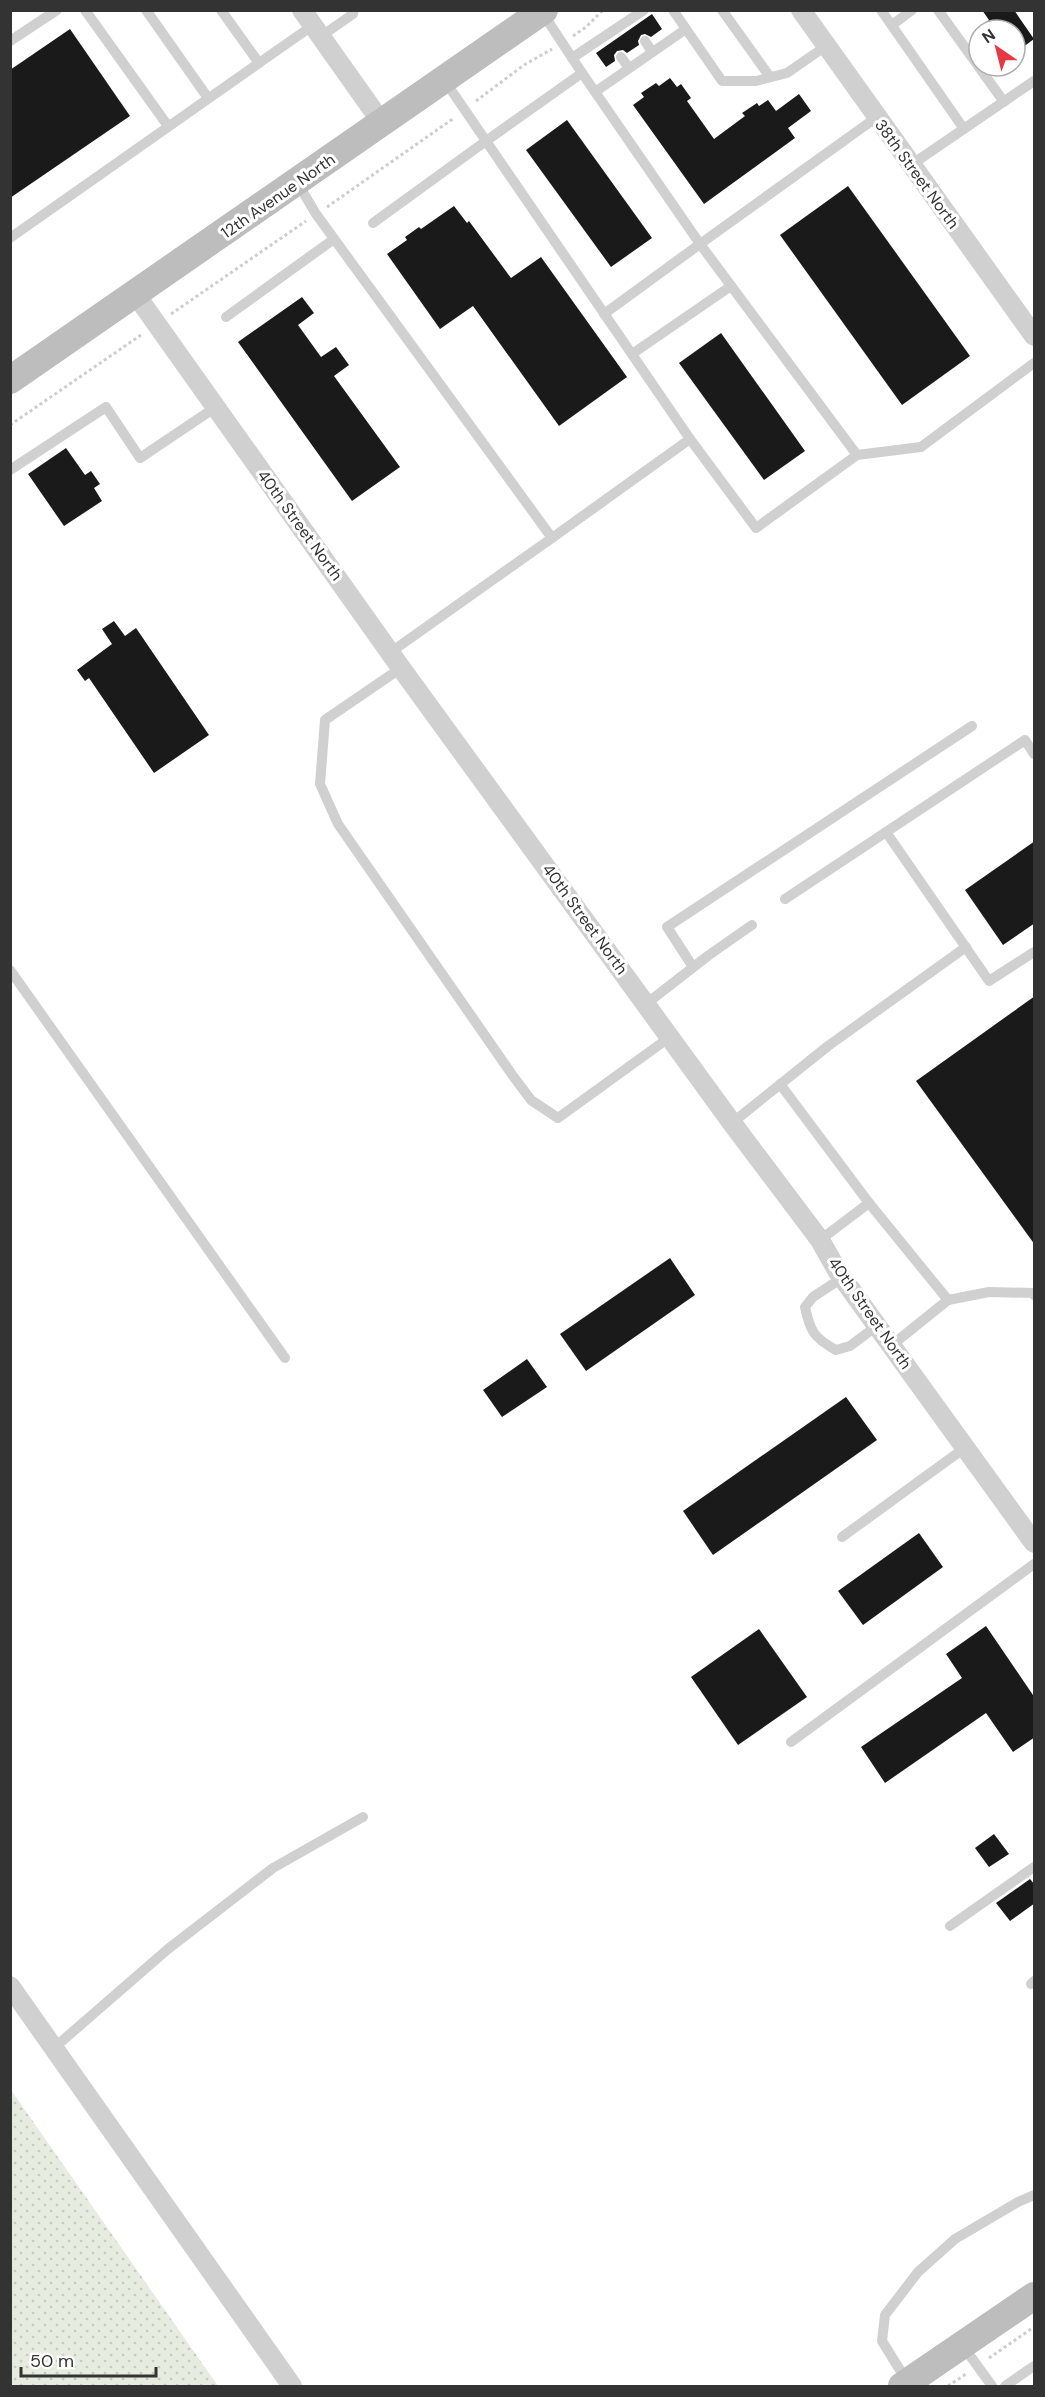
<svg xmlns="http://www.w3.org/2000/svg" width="1045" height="2397" viewBox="0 0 1045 2397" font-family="'DM Sans',sans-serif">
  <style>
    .grass { fill: url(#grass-dots) }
    .building { fill: #1a1a1a }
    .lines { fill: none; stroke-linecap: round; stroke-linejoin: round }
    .path { stroke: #cdcdcd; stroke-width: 3; stroke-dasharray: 3 3; stroke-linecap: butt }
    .lane { stroke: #d0d0d0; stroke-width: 10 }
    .street { stroke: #d0d0d0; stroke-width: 20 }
    .secondary { stroke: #bdbdbd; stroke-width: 28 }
    .labels { text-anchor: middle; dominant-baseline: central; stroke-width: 6; stroke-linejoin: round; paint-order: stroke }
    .street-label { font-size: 16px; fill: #333; stroke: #fff }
  </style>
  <defs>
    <pattern id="grass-dots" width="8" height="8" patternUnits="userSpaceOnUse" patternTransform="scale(1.5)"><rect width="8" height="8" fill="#e6ecdf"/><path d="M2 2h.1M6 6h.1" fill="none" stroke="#c6cbc0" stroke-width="1.8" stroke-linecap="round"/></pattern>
  </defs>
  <rect width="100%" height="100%" fill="#fff"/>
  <!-- grass -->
  <polygon class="grass" points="11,2090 218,2386 11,2386"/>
  <!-- building -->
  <g class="building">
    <polygon points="982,10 1014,10 1034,39 1015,53 1015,30 975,30 989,20"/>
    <polygon points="652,14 662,29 651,37 645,34 641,35 638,41 639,45 627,53 623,50 617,51 614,55 615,61 606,67 596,53"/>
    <polygon points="70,29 130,116 10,198 10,70"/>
    <polygon points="670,78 677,87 681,84 691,98 687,101 714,139 745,116 742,113 757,103 759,106 768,100 776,111 799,94 811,111 788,128 795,138 704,204 633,105 644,97 641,93 656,83 659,86"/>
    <polygon points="567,120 652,238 611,267 526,150"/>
    <polygon points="848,186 970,356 902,405 780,235"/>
    <polygon points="454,206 467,223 469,221 511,278 541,257 627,377 559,426 473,306 440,329 387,254 407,240 405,237 419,227 421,229"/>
    <polygon points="302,297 314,313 298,325 321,357 336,347 349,365 334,376 400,467 352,501 238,342"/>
    <polygon points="721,333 805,451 764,480 679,363"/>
    <polygon points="66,448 85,475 91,471 100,484 94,488 102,501 64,526 28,474"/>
    <polygon points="114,621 125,636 136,628 209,735 154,773 89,678 85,681 77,670 112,644 102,629"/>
    <polygon points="1035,841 1035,923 1003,945 965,890"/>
    <polygon points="1035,996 1035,1245 916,1081"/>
    <polygon points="670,1258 695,1295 586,1371 560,1334"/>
    <polygon points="527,1359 547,1387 502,1417 483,1390"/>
    <polygon points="846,1397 877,1440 713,1555 683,1511"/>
    <polygon points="919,1533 943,1567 863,1625 838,1591"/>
    <polygon points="986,1626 1035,1698 1035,1737 1013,1752 986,1713 885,1783 861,1747 962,1678 946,1654"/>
    <polygon points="759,1629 807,1697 738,1745 691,1677"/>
    <polygon points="994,1834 1009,1854 989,1867 975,1848"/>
    <polygon points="1030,1879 1035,1885 1035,1903 1010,1921 996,1903"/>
  </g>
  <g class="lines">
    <!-- path -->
    <g class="path">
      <polyline points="573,36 586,27 603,10"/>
      <polyline points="476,101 524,65 552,49"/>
      <polyline points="327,207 454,118"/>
      <polyline points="171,314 306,221"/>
      <polyline points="10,425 141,335"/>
      <polyline points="989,2358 1034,2327"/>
      <polyline points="948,2386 966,2374"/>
    </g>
    <!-- lane -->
    <g class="lane">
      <polyline points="85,10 168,126"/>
      <polyline points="146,10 208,98"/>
      <polyline points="673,10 686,29"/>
      <polyline points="722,10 770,77"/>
      <polyline points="881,10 964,129"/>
      <polyline points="938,10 1004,102"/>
      <polyline points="892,25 912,10"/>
      <polyline points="320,37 353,14 354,10"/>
      <polyline points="10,41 57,10"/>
      <polyline points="645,41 652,52"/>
      <polyline points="621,57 629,68"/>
      <polyline points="572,58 644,10"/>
      <polyline points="259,63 312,26"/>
      <polyline points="582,73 700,244 604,314"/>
      <polyline points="445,81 486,141 582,73 542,12"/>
      <polyline points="595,92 686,29 722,81 756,81 787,73 826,46"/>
      <polyline points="877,117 700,244 857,455 921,447 1034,363"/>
      <polyline points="911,165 1034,81"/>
      <polyline points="297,182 316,214 552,538 391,652"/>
      <polyline points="373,223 486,141 690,439 756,528 857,455"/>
      <polyline points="10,238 259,63 221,10"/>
      <polyline points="226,317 334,239"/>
      <polyline points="632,354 731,286"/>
      <polyline points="10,470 106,407 140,458 216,407"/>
      <polyline points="552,538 690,439"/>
      <polyline points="401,668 325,720 320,784 338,824 513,1076 531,1100 558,1118 670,1037"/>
      <polyline points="886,832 989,981 1034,952"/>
      <polyline points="785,899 1025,740 1034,754"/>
      <polyline points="693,967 667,927 972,726"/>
      <polyline points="10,970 285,1358"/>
      <polyline points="646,1004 709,955 752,925"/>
      <polyline points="780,1084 869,1203"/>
      <polyline points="732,1123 828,1046 966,947"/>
      <polyline points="820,1240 869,1203 948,1300 892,1345"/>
      <path d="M842 1278 813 1297 805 1307C810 1331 814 1338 836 1350L850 1346 878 1325"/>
      <polyline points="948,1300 989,1292 1033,1293 1034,1295"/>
      <polyline points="842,1537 966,1447"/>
      <polyline points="791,1742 1034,1564"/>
      <polyline points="950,1926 1034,1867"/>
      <polyline points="1031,1984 1034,1981"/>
      <polyline points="54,2048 168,1949 273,1868 363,1817"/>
      <polyline points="963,2346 992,2386"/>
      <polyline points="908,2383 882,2341 885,2315 918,2272 955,2239 1018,2202 1034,2195"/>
      <polyline points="1005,2386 1034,2366"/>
    </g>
    <!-- street -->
    <g class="street">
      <polyline points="302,10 382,123"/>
      <polyline points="801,10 1034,336"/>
      <polyline points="136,295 401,668 732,1123 820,1240 838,1272 1034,1543"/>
      <polyline points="10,1986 292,2386"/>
    </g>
    <!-- secondary -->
    <g class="secondary">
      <polyline points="10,380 544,10"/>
      <polyline points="902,2386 1034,2296"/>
    </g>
  </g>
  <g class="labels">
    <!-- street labels -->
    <g class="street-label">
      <text transform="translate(917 174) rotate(54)">38th Street North</text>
      <text transform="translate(278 196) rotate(-35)">12th Avenue North</text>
      <text transform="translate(300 525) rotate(54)">40th Street North</text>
      <text transform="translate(585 919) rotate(54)">40th Street North</text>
      <text transform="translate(870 1313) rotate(55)">40th Street North</text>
    </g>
  </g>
  <!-- border -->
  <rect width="1045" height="2397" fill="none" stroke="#333333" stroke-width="24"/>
  <!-- north arrow -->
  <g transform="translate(997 48) rotate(325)"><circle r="28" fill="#ffffff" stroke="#adadad" stroke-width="1.5"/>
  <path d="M0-4.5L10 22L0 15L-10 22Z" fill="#e63946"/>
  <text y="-9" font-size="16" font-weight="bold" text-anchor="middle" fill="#333333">N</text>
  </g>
  <!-- scale -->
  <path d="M21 2367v9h135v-9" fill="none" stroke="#333333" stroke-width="3"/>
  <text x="30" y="2367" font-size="18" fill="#333333" stroke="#ffffff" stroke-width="4.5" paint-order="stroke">50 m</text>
</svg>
